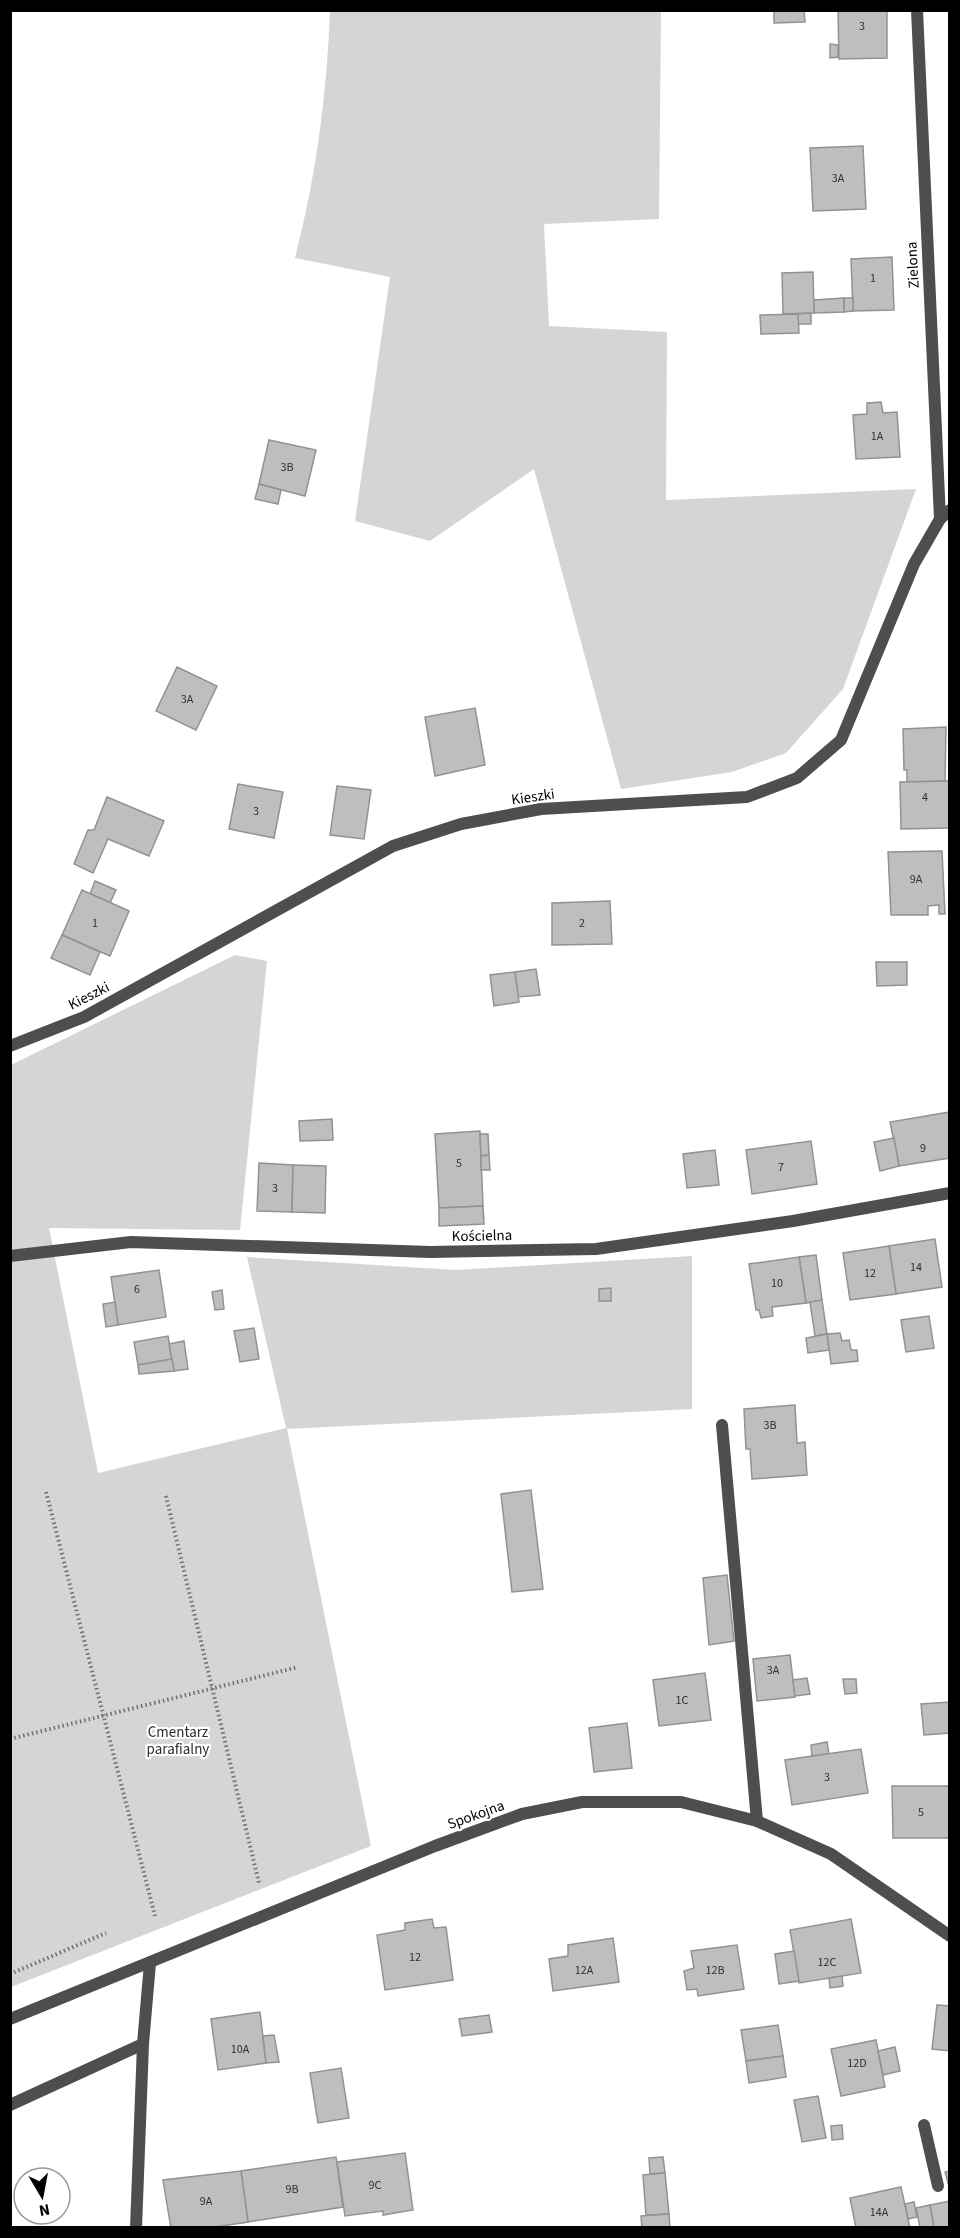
<svg xmlns="http://www.w3.org/2000/svg" width="960" height="2238" viewBox="0 0 960 2238" font-family="'Source Sans 3',sans-serif">
  <style>
    .green { fill: #d5d5d5 }
    .building { fill: #bebebe; stroke: #929292; stroke-width: 1.5 }
    .lines { fill: none; stroke-linecap: round; stroke-linejoin: round }
    .path { stroke: #707070; stroke-width: 4; stroke-dasharray: 1.5 3; stroke-linecap: butt }
    .service { stroke: #4e4e4e; stroke-width: 12 }
    .minor { stroke: #4e4e4e; stroke-width: 12 }
    .labels { text-anchor: middle; dominant-baseline: central; stroke-width: 4.5; stroke-linejoin: round; paint-order: stroke }
    .number-label { font-size: 12px; fill: #303030 }
    .street-label { font-size: 15px; fill: #000; stroke: #fff }
    .park-label { font-size: 15px; fill: #2c2c2c; stroke: #fff }
  </style>
  <rect width="100%" height="100%" fill="#fff"/>
  <!-- green -->
  <g class="green">
    <path d="M330 11H661L659 219 544 224 549 326 667 332 666 500 916 489 843 689 786 753 732 772 621 789 534 469 430 541 355 521 390 277 295 258C316 177 327 94 330 11Z"/>
    <polygon points="235,955 267,961 240,1230 49,1228 98,1473 286,1428 247,1257 456,1270 692,1256 692,1409 287,1429 371,1846 11,1987 11,1065"/>
  </g>
  <!-- building -->
  <g class="building">
    <polygon points="774,10 804,10 805,22 774,23"/>
    <polygon points="838,10 887,10 887,58 839,59"/>
    <polygon points="830,44 838,45 838,57 830,58"/>
    <polygon points="863,146 866,209 813,211 810,148"/>
    <polygon points="892,257 894,310 853,311 851,259"/>
    <polygon points="813,272 814,313 783,314 782,273"/>
    <polygon points="844,298 853,298 853,311 844,312"/>
    <polygon points="844,298 844,312 814,313 814,300"/>
    <polygon points="811,313 811,324 798,324 798,314"/>
    <polygon points="798,314 799,333 761,334 760,315"/>
    <polygon points="881,402 883,413 897,412 900,457 856,459 853,415 867,414 867,403"/>
    <polygon points="269,440 316,450 305,496 259,484"/>
    <polygon points="259,484 281,490 278,504 255,499"/>
    <polygon points="177,667 217,686 196,730 156,711"/>
    <polygon points="475,708 485,765 435,776 425,717"/>
    <polygon points="946,727 945,781 907,782 907,770 904,770 903,729"/>
    <polygon points="949,781 950,828 901,829 900,782"/>
    <polygon points="238,784 283,792 274,838 229,829"/>
    <polygon points="337,786 371,790 364,839 330,835"/>
    <polygon points="107,797 164,821 149,856 108,839 93,873 74,864 88,830 94,830"/>
    <polygon points="942,851 945,914 939,914 939,905 928,906 928,915 891,915 888,852"/>
    <polygon points="95,881 116,890 110,903 90,894"/>
    <polygon points="82,890 129,911 110,956 62,935"/>
    <polygon points="610,901 612,944 552,945 552,903"/>
    <polygon points="62,935 100,952 90,975 51,958"/>
    <polygon points="876,962 907,962 907,985 877,986"/>
    <polygon points="536,969 540,995 518,997 515,972"/>
    <polygon points="515,972 519,1002 494,1006 490,975"/>
    <polygon points="950,1112 950,1158 899,1166 890,1122"/>
    <polygon points="332,1119 333,1140 300,1141 299,1121"/>
    <polygon points="480,1131 483,1206 439,1208 435,1134"/>
    <polygon points="480,1134 488,1134 489,1155 481,1156"/>
    <polygon points="894,1138 899,1166 880,1171 874,1142"/>
    <polygon points="811,1141 817,1184 752,1194 746,1150"/>
    <polygon points="715,1150 719,1185 687,1188 683,1154"/>
    <polygon points="489,1155 490,1170 481,1170 481,1156"/>
    <polygon points="259,1163 293,1165 292,1212 257,1211"/>
    <polygon points="293,1165 326,1166 325,1213 292,1212"/>
    <polygon points="483,1206 484,1224 439,1226 439,1208"/>
    <polygon points="935,1239 942,1287 896,1294 889,1246"/>
    <polygon points="889,1246 896,1294 850,1300 843,1253"/>
    <polygon points="816,1255 822,1300 806,1303 799,1257"/>
    <polygon points="799,1257 806,1303 772,1307 773,1316 761,1318 759,1310 756,1310 749,1264"/>
    <polygon points="159,1270 166,1317 118,1325 111,1277"/>
    <polygon points="611,1288 611,1301 599,1301 599,1289"/>
    <polygon points="222,1290 224,1309 215,1310 212,1292"/>
    <polygon points="822,1300 827,1334 815,1336 810,1302"/>
    <polygon points="115,1302 118,1325 106,1327 103,1304"/>
    <polygon points="929,1316 934,1348 906,1352 901,1320"/>
    <polygon points="254,1328 259,1359 240,1362 234,1331"/>
    <polygon points="840,1333 842,1341 849,1340 851,1350 857,1350 858,1361 831,1364 827,1334"/>
    <polygon points="827,1334 829,1350 808,1353 806,1338"/>
    <polygon points="168,1336 172,1359 138,1365 134,1342"/>
    <polygon points="184,1341 188,1369 174,1371 169,1344"/>
    <polygon points="172,1359 174,1371 139,1374 138,1365"/>
    <polygon points="795,1405 797,1443 805,1442 807,1475 752,1479 750,1449 746,1449 744,1409"/>
    <polygon points="531,1490 543,1589 512,1592 501,1494"/>
    <polygon points="727,1575 734,1641 709,1645 703,1578"/>
    <polygon points="790,1655 795,1697 757,1701 753,1659"/>
    <polygon points="705,1673 711,1720 659,1726 653,1680"/>
    <polygon points="807,1678 810,1694 795,1696 793,1680"/>
    <polygon points="843,1679 856,1679 857,1693 845,1694"/>
    <polygon points="950,1702 950,1733 924,1735 921,1704"/>
    <polygon points="627,1723 632,1768 594,1772 589,1728"/>
    <polygon points="827,1742 829,1754 812,1756 811,1745"/>
    <polygon points="861,1749 868,1793 792,1805 785,1760"/>
    <polygon points="892,1786 950,1786 950,1838 893,1838"/>
    <polygon points="432,1919 434,1928 446,1927 453,1980 385,1990 377,1935 405,1930 405,1923"/>
    <polygon points="851,1919 861,1973 799,1983 790,1930"/>
    <polygon points="613,1938 619,1982 553,1991 549,1959 568,1956 568,1945"/>
    <polygon points="737,1945 744,1989 698,1996 697,1989 687,1990 684,1971 694,1968 691,1951"/>
    <polygon points="794,1951 799,1981 779,1984 775,1954"/>
    <polygon points="842,1976 843,1986 830,1988 829,1978"/>
    <polygon points="937,2005 950,2006 950,2051 932,2049"/>
    <polygon points="260,2012 266,2063 218,2070 211,2019"/>
    <polygon points="489,2015 492,2032 462,2036 459,2019"/>
    <polygon points="778,2025 783,2056 746,2061 741,2030"/>
    <polygon points="274,2035 279,2062 266,2063 263,2036"/>
    <polygon points="876,2040 885,2087 841,2096 831,2049"/>
    <polygon points="895,2047 900,2071 883,2075 878,2051"/>
    <polygon points="783,2056 786,2077 749,2083 746,2061"/>
    <polygon points="341,2068 349,2118 318,2123 310,2073"/>
    <polygon points="818,2096 826,2138 802,2142 794,2100"/>
    <polygon points="842,2125 843,2139 832,2140 831,2126"/>
    <polygon points="405,2153 413,2210 383,2215 383,2211 345,2216 337,2162"/>
    <polygon points="336,2157 343,2207 248,2222 241,2171"/>
    <polygon points="663,2157 665,2173 650,2174 649,2158"/>
    <polygon points="241,2171 248,2222 207,2228 171,2228 163,2180"/>
    <polygon points="950,2171 950,2190 945,2172"/>
    <polygon points="665,2173 669,2214 646,2215 643,2175"/>
    <polygon points="901,2187 910,2228 856,2228 850,2198"/>
    <polygon points="950,2201 950,2228 934,2228 930,2205"/>
    <polygon points="914,2202 917,2217 908,2219 905,2204"/>
    <polygon points="930,2205 934,2228 920,2228 916,2208"/>
    <polygon points="669,2214 670,2228 642,2228 641,2216"/>
  </g>
  <g class="lines">
    <!-- path -->
    <g class="path">
      <polyline points="46,1492 155,1916"/>
      <polyline points="166,1496 259,1883"/>
      <polyline points="10,1739 298,1667"/>
      <polyline points="10,1974 106,1933"/>
    </g>
    <!-- service -->
    <g class="service">
      <polyline points="722,1425 757,1821"/>
      <polyline points="10,2105 143,2044"/>
      <polyline points="924,2125 938,2186"/>
      <polyline points="136,2228 143,2044 150,1963"/>
    </g>
    <!-- minor -->
    <g class="minor">
      <polyline points="917,10 940,519"/>
      <polyline points="10,1046 84,1017 393,846 461,824 541,809 747,797 797,778 841,740 914,564 940,519 950,510"/>
      <polyline points="10,1256 131,1242 430,1252 596,1249 793,1221 950,1193"/>
      <polyline points="10,2019 435,1846 522,1814 582,1802 681,1802 757,1821 831,1854 950,1936"/>
    </g>
  </g>
  <g class="labels">
    <!-- number labels -->
    <g class="number-label">
      <text x="862" y="26">3</text>
      <text x="838" y="178">3A</text>
      <text x="873" y="278">1</text>
      <text x="877" y="436">1A</text>
      <text x="287" y="467">3B</text>
      <text x="187" y="699">3A</text>
      <text x="925" y="797">4</text>
      <text x="256" y="811">3</text>
      <text x="916" y="879">9A</text>
      <text x="95" y="923">1</text>
      <text x="582" y="923">2</text>
      <text x="923" y="1148">9</text>
      <text x="459" y="1163">5</text>
      <text x="781" y="1167">7</text>
      <text x="275" y="1188">3</text>
      <text x="916" y="1267">14</text>
      <text x="870" y="1273">12</text>
      <text x="777" y="1283">10</text>
      <text x="137" y="1289">6</text>
      <text x="770" y="1425">3B</text>
      <text x="773" y="1670">3A</text>
      <text x="682" y="1700">1C</text>
      <text x="827" y="1777">3</text>
      <text x="921" y="1812">5</text>
      <text x="415" y="1957">12</text>
      <text x="827" y="1962">12C</text>
      <text x="584" y="1970">12A</text>
      <text x="715" y="1970">12B</text>
      <text x="240" y="2049">10A</text>
      <text x="857" y="2063">12D</text>
      <text x="375" y="2185">9C</text>
      <text x="292" y="2189">9B</text>
      <text x="206" y="2201">9A</text>
      <text x="879" y="2212">14A</text>
    </g>
    <!-- street labels -->
    <g class="street-label">
      <text transform="translate(913 265) rotate(-93)">Zielona</text>
      <text transform="translate(533 797) rotate(-8)">Kieszki</text>
      <text transform="translate(89 996) rotate(-27)">Kieszki</text>
      <text transform="translate(482 1236) rotate(-1)">Kościelna</text>
      <text transform="translate(476 1815) rotate(-20)">Spokojna</text>
    </g>
    <!-- park labels -->
    <g class="park-label">
      <text x="178" y="1732">Cmentarz<tspan x="178" dy="17">parafialny</tspan></text>
    </g>
  </g>
  <!-- border -->
  <rect width="960" height="2238" fill="none" stroke="#000000" stroke-width="24"/>
  <!-- north arrow -->
  <g transform="translate(42 2196) rotate(170)"><circle r="28" fill="#ffffff" stroke="#999999" stroke-width="1.5"/>
  <path d="M0-4.5L10 22L0 15L-10 22Z" fill="#000000"/>
  <text y="-9" font-size="16" font-weight="bold" text-anchor="middle" fill="#000000">N</text>
  </g>
</svg>
